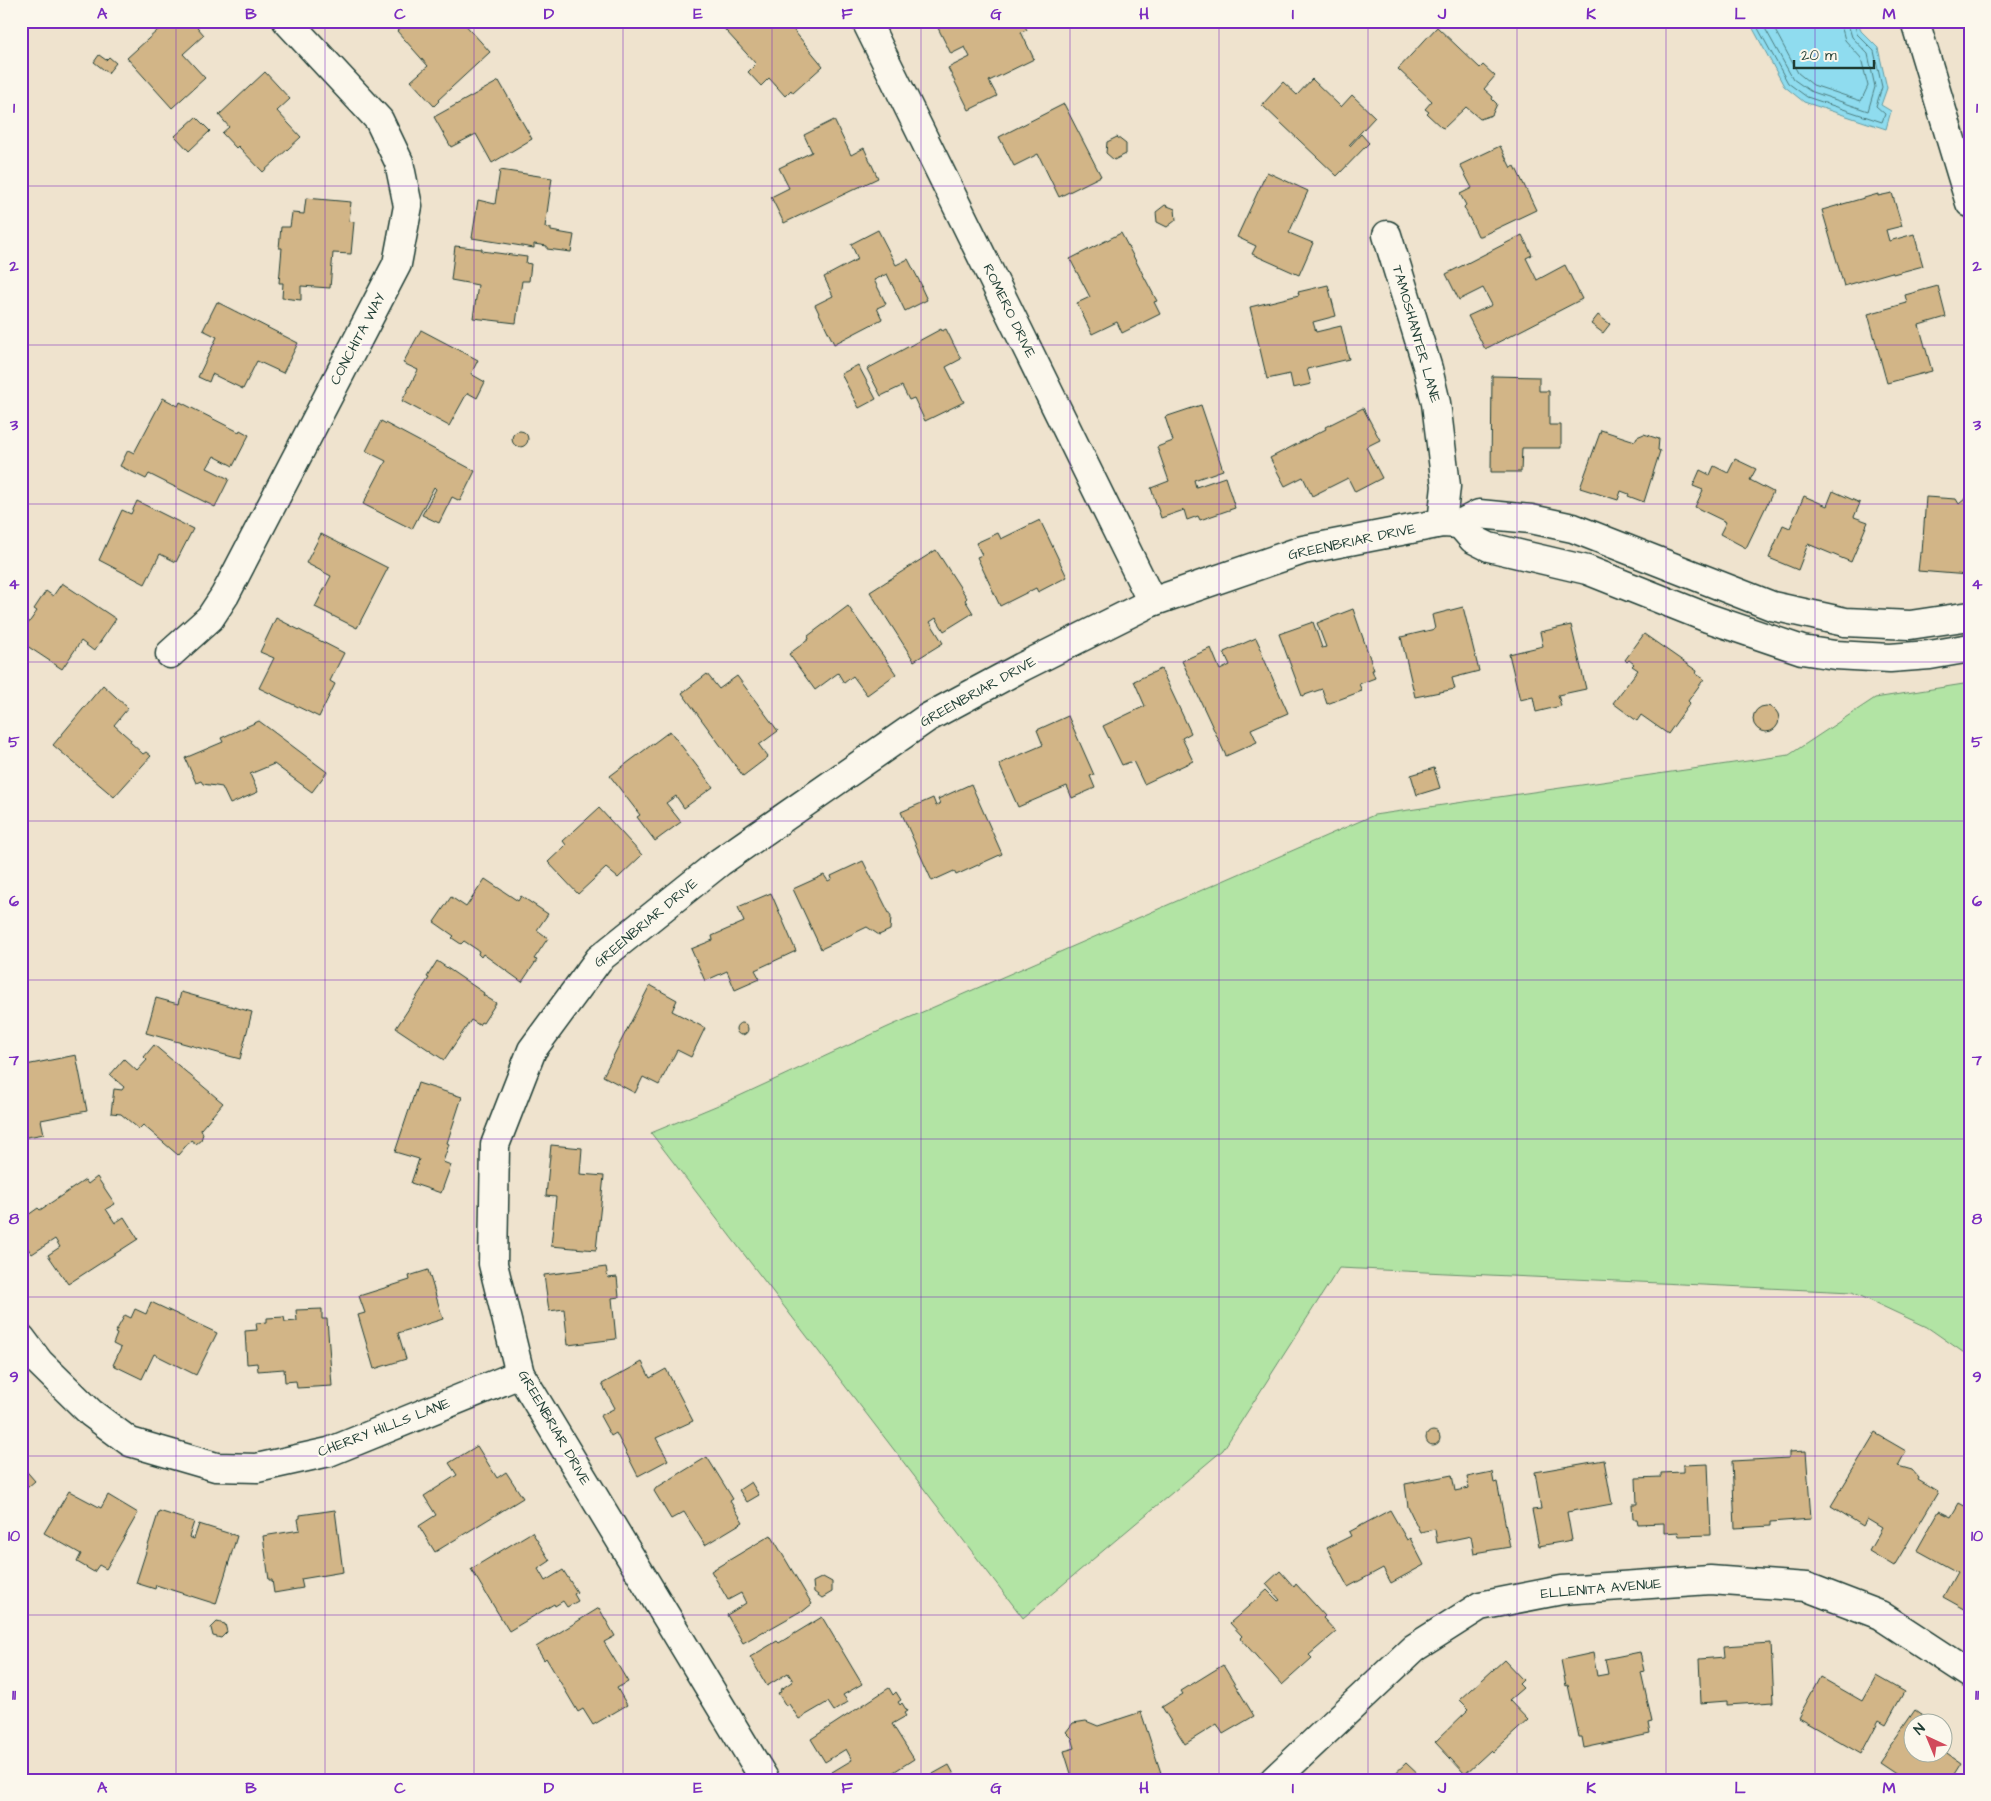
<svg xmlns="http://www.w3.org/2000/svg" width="1991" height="1801" viewBox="0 0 1991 1801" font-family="'Architects Daughter',sans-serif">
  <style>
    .green { fill: #b2e4a4; stroke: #68906c }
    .water { fill: #8fdcef; stroke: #629ca4 }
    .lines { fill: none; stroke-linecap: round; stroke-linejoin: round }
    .shore { stroke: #4c7d7f; stroke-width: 1 }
    .building { fill: #d2b587; stroke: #1f3d34 }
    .street-casing { stroke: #1f3d34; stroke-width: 31 }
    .secondary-casing { stroke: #1f3d34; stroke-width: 31 }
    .street { stroke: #fbf7ec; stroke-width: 28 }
    .secondary { stroke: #fbf7ec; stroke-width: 28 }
    .grid { fill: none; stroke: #7b2cbf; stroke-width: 1; stroke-opacity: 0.55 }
    .labels { text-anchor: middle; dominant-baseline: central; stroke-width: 4.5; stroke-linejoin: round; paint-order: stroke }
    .street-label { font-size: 14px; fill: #1f3d34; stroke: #fbf7ec }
    .neatline { fill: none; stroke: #7b2cbf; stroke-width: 2 }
    .grid-label { font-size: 16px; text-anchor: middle; font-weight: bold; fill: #7b2cbf }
  </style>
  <rect width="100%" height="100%" fill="#efe3ce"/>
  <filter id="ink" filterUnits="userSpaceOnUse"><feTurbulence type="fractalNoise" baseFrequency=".02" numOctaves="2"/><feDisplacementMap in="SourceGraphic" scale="10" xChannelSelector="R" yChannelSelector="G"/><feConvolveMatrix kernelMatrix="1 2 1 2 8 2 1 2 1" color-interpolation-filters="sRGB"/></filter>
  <g filter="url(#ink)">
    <!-- green -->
    <polygon class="green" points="1970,683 1970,1357 1927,1327 1852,1292 1339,1268 1223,1450 1023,1618 651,1133 735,1098 888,1027 1374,815 1789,755 1875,698"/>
    <!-- water -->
    <polygon class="water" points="1749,21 1858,21 1861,31 1878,48 1887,88 1881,105 1891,111 1886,129 1804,102 1784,86"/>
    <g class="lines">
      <!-- shore -->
      <g class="shore">
        <polyline points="1754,21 1788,83 1807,97 1882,122 1885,114 1876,106 1882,87 1874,51 1857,34 1854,21"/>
        <polyline points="1761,21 1793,79 1810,91 1868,111 1875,87 1868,54 1852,37 1847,21"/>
        <polyline points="1770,21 1798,73 1813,85 1861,101 1868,86 1861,58 1845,40 1840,21"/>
      </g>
    </g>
    <!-- building -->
    <g class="building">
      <polygon points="168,21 192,21 204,35 183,54 205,78 172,108 127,58"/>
      <polygon points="408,21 462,21 490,52 438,100 439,101 434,106 411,81 428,66 397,31"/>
      <polygon points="717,21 786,21 823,66 793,93 791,90 785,96 769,78 761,86 748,72 756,64"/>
      <polygon points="1022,21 1027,30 1021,32 1034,59 989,81 997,96 969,110 948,68 970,57 965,47 951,54 935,22"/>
      <polygon points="1437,27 1480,68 1483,65 1495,76 1484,89 1493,97 1492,99 1497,104 1492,115 1480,119 1466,107 1444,128 1441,127 1427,114 1429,112 1425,109 1432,101 1398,69"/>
      <polygon points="99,55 106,60 109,57 116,63 108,73 94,62"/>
      <polygon points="265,72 290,99 277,111 301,137 263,172 238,146 236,148 222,133 229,127 219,115"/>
      <polygon points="1312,79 1341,107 1352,95 1375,117 1349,145 1350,146 1361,134 1369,143 1337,176 1262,105 1283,82 1297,95"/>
      <polygon points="499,81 532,139 492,163 476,134 451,147 434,117"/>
      <polygon points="1064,104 1101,176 1059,197 1038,154 1014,166 999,137"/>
      <polygon points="196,117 210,131 189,151 175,136"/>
      <polygon points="834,120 851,155 864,148 878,178 784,223 771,197 789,188 779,168 812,152 804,135"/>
      <polygon points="1117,137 1126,144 1126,154 1114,160 1106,153 1107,142"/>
      <polygon points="1500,146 1511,168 1515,166 1536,210 1481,236 1478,236 1464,207 1466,205 1460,194 1472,188 1460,165"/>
      <polygon points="500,170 552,178 545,227 551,228 551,231 574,235 571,252 547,249 547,246 534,244 534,248 472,238 478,200 495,204"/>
      <polygon points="1267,172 1308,191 1289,233 1313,243 1299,275 1252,254 1256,246 1237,237"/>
      <polygon points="1892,193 1902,226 1886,230 1889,241 1914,234 1923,266 1893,274 1892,272 1844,286 1822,210 1878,194 1878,196"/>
      <polygon points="306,198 351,202 349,221 354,222 351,254 333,253 330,288 301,286 301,300 282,298 283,283 279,283 282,248 279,248 281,227 290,227 292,213 304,214"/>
      <polygon points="1165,205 1175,209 1176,220 1167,227 1157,222 1156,212"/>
      <polygon points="878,230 896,265 908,259 922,286 921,287 927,300 905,311 887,274 874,280 886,304 877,308 882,319 834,344 815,305 833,296 824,277 858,259 851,244"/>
      <polygon points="1121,233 1157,301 1154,302 1160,314 1122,333 1117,322 1092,334 1077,303 1090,297 1070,259"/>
      <polygon points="1522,235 1532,255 1526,258 1537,280 1565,265 1582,299 1485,349 1468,316 1492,305 1483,288 1459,300 1446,274"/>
      <polygon points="455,246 482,249 482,251 527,257 526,263 531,264 529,281 522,281 516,323 473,318 478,285 451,280"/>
      <polygon points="1328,285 1336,316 1313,322 1316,332 1341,326 1349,359 1307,369 1311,384 1293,388 1290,374 1267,379 1250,307 1299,295 1298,292"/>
      <polygon points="1938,286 1946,317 1919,325 1932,371 1887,383 1868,314 1907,303 1905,295"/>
      <polygon points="217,302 298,343 283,373 257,361 243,389 212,374 209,382 198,377 217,337 203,330"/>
      <polygon points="1598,315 1610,324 1603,333 1591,324"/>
      <polygon points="941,329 942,331 946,329 961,359 946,367 964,402 925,421 914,398 909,400 902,386 881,396 867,369"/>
      <polygon points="421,330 478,360 471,374 485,382 477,398 468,393 467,395 466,395 449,426 402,401 418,370 403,363"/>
      <polygon points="858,365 876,399 859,408 841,374"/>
      <polygon points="1492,376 1539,377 1539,391 1549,391 1549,425 1561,425 1561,448 1522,448 1521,472 1491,472"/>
      <polygon points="163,398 178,406 180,402 239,432 240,430 249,435 233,466 214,456 207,468 229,479 215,507 149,474 146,479 120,466 128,450 134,453"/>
      <polygon points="1201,405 1223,470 1194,480 1196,487 1225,477 1235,508 1200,520 1198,516 1187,520 1184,510 1161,518 1151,488 1169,481 1157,447 1173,441 1165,417"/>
      <polygon points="1363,408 1380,440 1366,447 1382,478 1355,492 1348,478 1312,496 1303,477 1285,486 1270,458 1326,429 1325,427"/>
      <polygon points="381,421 475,471 460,501 452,497 439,523 422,515 436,489 434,487 412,529 363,504 386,461 366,451"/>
      <polygon points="1601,430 1635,441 1637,437 1644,434 1659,439 1658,450 1660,451 1644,502 1628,496 1629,494 1621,491 1618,500 1580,488"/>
      <circle cx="520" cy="439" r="8"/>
      <polygon points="1735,459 1756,469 1750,480 1773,492 1746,548 1720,534 1726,522 1695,507 1703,490 1693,486 1700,470 1710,475 1714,466 1728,473"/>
      <polygon points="1833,491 1860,503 1854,517 1868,522 1851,562 1808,544 1798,570 1769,558 1783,525 1790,528 1804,496 1827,506"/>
      <polygon points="1926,497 1956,499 1959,504 1966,498 1970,499 1970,570 1968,570 1968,575 1918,571 1920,553 1922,553"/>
      <polygon points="137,501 193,529 176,562 160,554 145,584 99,560 122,510 131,514"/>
      <polygon points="1040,520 1067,577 1038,592 1036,588 1000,606 977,557 982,555 976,543 998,533 1001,539"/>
      <polygon points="321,534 388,568 357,628 315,607 331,576 306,563"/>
      <polygon points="936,550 967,598 965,600 973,613 944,631 936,618 930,622 943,643 914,661 870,592"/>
      <polygon points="62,583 116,619 94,651 81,641 62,669 21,642 21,634 37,611 34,609 46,591 53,596"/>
      <polygon points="848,606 896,674 867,695 853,676 844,683 838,673 815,690 789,654 809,639 808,636"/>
      <polygon points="1463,607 1479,671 1452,678 1455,689 1415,697 1401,637 1435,629 1432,615"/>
      <polygon points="1353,609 1374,670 1372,670 1375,678 1359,684 1362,691 1327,704 1322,689 1302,696 1279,634 1313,622 1322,648 1326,647 1317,623"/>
      <polygon points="276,618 344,653 330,681 335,684 319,717 259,688 274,658 260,652"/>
      <polygon points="1571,625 1586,689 1558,695 1561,706 1536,712 1533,697 1520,700 1509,654 1543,646 1540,632"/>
      <polygon points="1644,634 1697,671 1696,674 1704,679 1688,701 1690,703 1668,734 1641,715 1637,721 1613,703 1638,670 1632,666 1634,664 1629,660 1627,662 1625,660"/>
      <polygon points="1256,638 1262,651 1261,652 1288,713 1251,729 1257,742 1226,756 1182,661 1211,648 1220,670 1230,665 1224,652"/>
      <polygon points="1161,669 1191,733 1182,738 1193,761 1144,784 1133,761 1122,765 1103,726 1145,706 1134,681"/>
      <polygon points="707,674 719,689 737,676 778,731 759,745 768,757 743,776 682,693"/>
      <polygon points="103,685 128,708 114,725 131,740 130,742 143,754 146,752 151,756 114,797 53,745"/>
      <circle cx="1766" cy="719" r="13"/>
      <polygon points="1068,716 1094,775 1090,776 1095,788 1072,798 1067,786 1018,807 999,764 1043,745 1037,730"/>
      <polygon points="259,721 327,772 312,792 274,764 250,774 258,792 230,804 222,787 203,784 201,781 196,783 185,758 223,742 221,738"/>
      <polygon points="670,731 713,787 684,808 676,796 666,803 681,822 655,841 637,817 640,815 610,776"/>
      <polygon points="1434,768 1440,788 1417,795 1411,775"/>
      <polygon points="971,784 1002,854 956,875 954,871 932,881 901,812 933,798 936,806 940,804 938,799"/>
      <polygon points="599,808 642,855 618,878 606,868 578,894 548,862 566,845 563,841"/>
      <polygon points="863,861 891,917 890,930 879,935 867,927 821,949 793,889 824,875 828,881 832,879 831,876"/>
      <polygon points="485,879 518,901 521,896 548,914 537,930 548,938 534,959 537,960 522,982 483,954 481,957 478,954 479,951 464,941 461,944 452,938 454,936 434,922 451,897 466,907"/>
      <polygon points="771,893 796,951 755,970 760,979 735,990 727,971 705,981 691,949 713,940 712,936 744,922 738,907"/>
      <polygon points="437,961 484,993 483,995 496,1003 483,1023 481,1022 479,1025 471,1020 444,1060 396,1028 429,978 427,977"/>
      <polygon points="650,985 677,1000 672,1011 705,1028 691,1057 677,1050 659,1085 643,1077 635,1093 603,1076"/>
      <polygon points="181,992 252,1012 240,1059 146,1033 156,998 178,1004"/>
      <circle cx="742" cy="1029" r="6"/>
      <polygon points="154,1045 223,1103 201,1129 203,1134 201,1140 196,1144 191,1140 178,1155 143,1125 139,1129 121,1114 111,1113 114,1089 122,1090 124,1087 110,1075 124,1059 137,1071 147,1060 144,1057"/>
      <polygon points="76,1055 87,1111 41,1120 44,1134 21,1138 21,1066"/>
      <polygon points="418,1083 462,1097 447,1143 449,1144 443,1162 451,1165 441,1193 411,1183 419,1159 395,1152"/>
      <polygon points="551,1145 582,1148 580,1174 604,1176 596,1250 551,1246 556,1197 546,1196"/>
      <polygon points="97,1177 115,1204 106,1209 115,1223 124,1217 138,1239 68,1284 48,1255 60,1247 55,1239 32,1254 21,1239 21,1220 38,1208 40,1210 85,1180 88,1184"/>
      <polygon points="606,1267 608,1278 617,1277 619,1297 612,1298 616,1339 568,1345 564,1309 549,1311 544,1275"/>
      <polygon points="428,1270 443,1319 398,1333 406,1359 374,1369 358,1315 365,1313 359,1296 410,1280 409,1276"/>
      <polygon points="151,1302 217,1333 196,1375 154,1354 142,1379 113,1365 121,1348 113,1344 117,1334 115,1333 125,1315 131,1318 135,1309 146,1314"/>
      <polygon points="322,1309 322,1319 327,1319 332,1386 297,1388 296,1381 285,1382 284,1369 258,1371 257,1363 247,1364 245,1331 257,1330 256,1323 267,1322 267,1318 284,1317 285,1322 297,1321 296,1310"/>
      <polygon points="642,1362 650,1378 666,1369 693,1421 656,1438 668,1460 638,1476 616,1433 611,1436 600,1416 615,1408 602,1384"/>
      <circle cx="1433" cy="1438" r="7"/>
      <polygon points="1875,1433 1906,1451 1898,1466 1912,1470 1919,1478 1918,1480 1938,1492 1894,1566 1869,1551 1882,1528 1867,1519 1863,1526 1831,1506"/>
      <polygon points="477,1446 497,1478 506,1472 523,1498 435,1552 419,1526 436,1515 424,1496 457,1475 449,1463"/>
      <polygon points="1806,1451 1811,1519 1770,1522 1770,1526 1735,1528 1732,1461 1789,1458 1789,1452"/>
      <polygon points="707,1457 733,1499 730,1501 743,1522 705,1545 684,1512 671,1519 654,1491 656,1488"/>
      <polygon points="1604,1460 1612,1504 1567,1512 1572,1540 1539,1546 1532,1510 1541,1509 1535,1472"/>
      <polygon points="1708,1464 1711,1535 1679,1536 1678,1532 1664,1533 1664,1523 1638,1524 1637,1519 1633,1519 1632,1504 1637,1504 1636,1478 1661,1477 1661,1473 1683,1472 1683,1465"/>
      <polygon points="21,1465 35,1481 21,1493"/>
      <polygon points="1492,1472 1494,1483 1497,1482 1510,1547 1474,1553 1471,1536 1437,1543 1435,1529 1420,1532 1408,1507 1405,1484 1452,1475 1455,1491 1469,1488 1467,1477"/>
      <polygon points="751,1482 759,1495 747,1502 739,1490"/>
      <polygon points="69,1491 101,1508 108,1495 138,1513 106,1569 99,1565 94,1572 77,1562 81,1554 44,1533"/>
      <polygon points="1959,1503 1970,1509 1970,1612 1943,1597 1957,1572 1917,1550 1939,1511 1951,1517"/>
      <polygon points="335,1510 343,1572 301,1579 303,1588 274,1593 272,1580 269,1580 263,1536 300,1530 298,1519 300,1518 300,1515"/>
      <polygon points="1390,1510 1407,1540 1410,1538 1424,1565 1391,1583 1383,1568 1348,1587 1327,1548 1351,1536 1349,1532"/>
      <polygon points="159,1511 194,1522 189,1537 194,1539 199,1524 237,1536 216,1604 156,1585 155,1589 136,1583"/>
      <polygon points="532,1532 550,1561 538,1569 545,1581 563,1570 577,1592 574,1594 578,1601 567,1607 563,1601 555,1606 554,1604 509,1631 471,1569"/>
      <polygon points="771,1535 812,1604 802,1612 801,1611 764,1632 764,1631 743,1643 727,1615 746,1603 741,1593 728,1600 711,1571"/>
      <polygon points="1280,1571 1294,1587 1296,1584 1325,1616 1323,1618 1336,1632 1309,1655 1312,1658 1282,1685 1240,1638 1242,1636 1230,1623 1267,1590 1278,1601 1280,1600 1266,1584"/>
      <polygon points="823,1577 832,1582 832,1592 822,1598 814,1592 813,1582"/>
      <polygon points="599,1608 615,1636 604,1642 628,1682 617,1688 627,1705 593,1725 583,1709 578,1712 546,1658 544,1660 536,1647"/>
      <polygon points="822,1617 862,1684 843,1695 848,1702 834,1711 828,1702 799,1719 789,1704 786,1706 778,1693 781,1692 780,1690 793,1681 788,1673 767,1686 750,1657 777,1641 779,1643"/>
      <polygon points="217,1622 225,1624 227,1632 221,1638 213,1636 211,1628"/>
      <polygon points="1771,1643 1774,1702 1727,1705 1727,1701 1701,1703 1699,1659 1725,1657 1724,1646"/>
      <polygon points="1640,1652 1644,1671 1641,1672 1652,1722 1648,1723 1650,1734 1584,1748 1582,1737 1579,1737 1568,1685 1566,1686 1561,1660 1593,1653 1597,1676 1608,1674 1605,1659"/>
      <polygon points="1504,1660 1523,1680 1519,1684 1523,1688 1509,1700 1528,1720 1493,1752 1491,1750 1465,1774 1435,1742 1469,1709 1460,1700"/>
      <polygon points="1223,1665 1254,1716 1223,1734 1217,1724 1185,1744 1162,1707 1183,1694 1181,1691"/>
      <polygon points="1876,1676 1904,1692 1886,1724 1879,1720 1861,1754 1798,1718 1820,1677 1862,1701"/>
      <polygon points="889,1688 893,1695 896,1692 901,1700 898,1702 900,1705 902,1703 907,1711 904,1713 906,1716 892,1724 914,1759 881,1780 837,1780 832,1772 852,1760 846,1749 825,1762 811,1739"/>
      <polygon points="1915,1710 1935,1724 1914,1724 1914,1754 1944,1754 1944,1752 1961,1764 1951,1780 1906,1780 1879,1762"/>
      <polygon points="1141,1712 1161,1773 1140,1780 1073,1780 1064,1751 1075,1748 1072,1738 1066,1732 1073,1723 1086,1721 1098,1726"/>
      <polygon points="1406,1763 1424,1780 1388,1780"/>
      <polygon points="949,1765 957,1780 922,1780"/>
    </g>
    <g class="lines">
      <!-- street casing -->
      <g class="street-casing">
        <g id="street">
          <polyline points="866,21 1152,602"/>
          <polyline points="1387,235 1428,369 1436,403 1446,486 1442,523"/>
          <polyline points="1460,524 1473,539 1489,547 1587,570 1708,618 1802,650 1835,655 1890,658 1930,655 1970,648"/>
          <polyline points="170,654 210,618 225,595 397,264 408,206 399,162 379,120 287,21"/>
          <polyline points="21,1338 39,1362 91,1413 130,1442 216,1467 257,1468 329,1452 520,1374"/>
          <polyline points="765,1780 520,1374 493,1264 495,1145 532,1050 599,959 720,862 927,718 1022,667 1152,602 1303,550 1442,523 1460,524 1479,514 1531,519 1573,528 1772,606 1845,622 1910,625 1970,616"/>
          <polyline points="1274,1780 1414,1648 1480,1606 1562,1590 1710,1580 1807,1587 1880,1615 1970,1674"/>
        </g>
      </g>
      <!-- secondary casing -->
      <g class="secondary-casing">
        <polyline id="secondary" points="1915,21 1970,203"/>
      </g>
      <!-- street -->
      <use href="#street" class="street"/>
      <!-- secondary -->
      <use href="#secondary" class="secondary"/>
    </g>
  </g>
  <!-- grid -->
  <path class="grid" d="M176 21V1780M325 21V1780M474 21V1780M623 21V1780M772 21V1780M921 21V1780M1070 21V1780M1219 21V1780M1368 21V1780M1517 21V1780M1666 21V1780M1815 21V1780M21 186H1970M21 345H1970M21 504H1970M21 662H1970M21 821H1970M21 980H1970M21 1139H1970M21 1297H1970M21 1456H1970M21 1615H1970"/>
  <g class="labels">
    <!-- street labels -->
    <g class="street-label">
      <text transform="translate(1009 311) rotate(64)">ROMERO DRIVE</text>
      <text transform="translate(1416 334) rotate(74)">TAMOSHANTER LANE</text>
      <text transform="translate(358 339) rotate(-62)">CONCHITA WAY</text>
      <text transform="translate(1352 542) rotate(-12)">GREENBRIAR DRIVE</text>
      <text transform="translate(978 692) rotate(-29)">GREENBRIAR DRIVE</text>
      <text transform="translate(646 923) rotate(-40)">GREENBRIAR DRIVE</text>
      <text transform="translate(384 1428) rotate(-21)">CHERRY HILLS LANE</text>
      <text transform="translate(554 1428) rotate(60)">GREENBRIAR DRIVE</text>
      <text transform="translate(1601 1589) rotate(-5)">ELLENITA AVENUE</text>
    </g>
  </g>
  <!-- margin -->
  <rect width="1991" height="1801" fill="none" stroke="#fbf7ec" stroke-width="55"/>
  <!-- north arrow -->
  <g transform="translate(1928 1738) rotate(316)"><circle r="24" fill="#fbf7ec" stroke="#a3ada2"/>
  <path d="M0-4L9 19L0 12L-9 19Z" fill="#d1495b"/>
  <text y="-8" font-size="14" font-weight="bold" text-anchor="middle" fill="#1f3d34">N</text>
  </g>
  <!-- scale -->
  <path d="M1794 60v8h80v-8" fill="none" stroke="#1f3d34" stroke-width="2.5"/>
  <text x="1801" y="60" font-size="15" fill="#1f3d34" stroke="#fbf7ec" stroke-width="4" paint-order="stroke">20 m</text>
  <rect x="28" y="28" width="1936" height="1746" class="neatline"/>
  <g class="grid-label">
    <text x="102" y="19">A</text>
    <text x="251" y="19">B</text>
    <text x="400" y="19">C</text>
    <text x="549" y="19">D</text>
    <text x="698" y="19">E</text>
    <text x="847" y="19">F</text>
    <text x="996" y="19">G</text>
    <text x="1144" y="19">H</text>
    <text x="1293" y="19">I</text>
    <text x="1442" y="19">J</text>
    <text x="1591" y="19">K</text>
    <text x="1740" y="19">L</text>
    <text x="1889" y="19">M</text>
    <text x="14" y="113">1</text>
    <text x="1977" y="113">1</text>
    <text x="14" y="271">2</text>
    <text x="1977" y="271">2</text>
    <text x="14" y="430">3</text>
    <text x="1977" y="430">3</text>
    <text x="14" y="589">4</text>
    <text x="1977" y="589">4</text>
    <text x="14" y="747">5</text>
    <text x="1977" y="747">5</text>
    <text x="14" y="906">6</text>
    <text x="1977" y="906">6</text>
    <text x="14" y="1065">7</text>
    <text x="1977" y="1065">7</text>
    <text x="14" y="1224">8</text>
    <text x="1977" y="1224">8</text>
    <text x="14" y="1382">9</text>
    <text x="1977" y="1382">9</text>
    <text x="14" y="1541">10</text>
    <text x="1977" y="1541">10</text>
    <text x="14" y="1700">11</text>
    <text x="1977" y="1700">11</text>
    <text x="102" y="1793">A</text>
    <text x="251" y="1793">B</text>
    <text x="400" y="1793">C</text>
    <text x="549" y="1793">D</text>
    <text x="698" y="1793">E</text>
    <text x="847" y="1793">F</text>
    <text x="996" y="1793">G</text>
    <text x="1144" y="1793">H</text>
    <text x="1293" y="1793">I</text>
    <text x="1442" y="1793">J</text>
    <text x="1591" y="1793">K</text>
    <text x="1740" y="1793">L</text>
    <text x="1889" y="1793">M</text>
  </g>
</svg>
